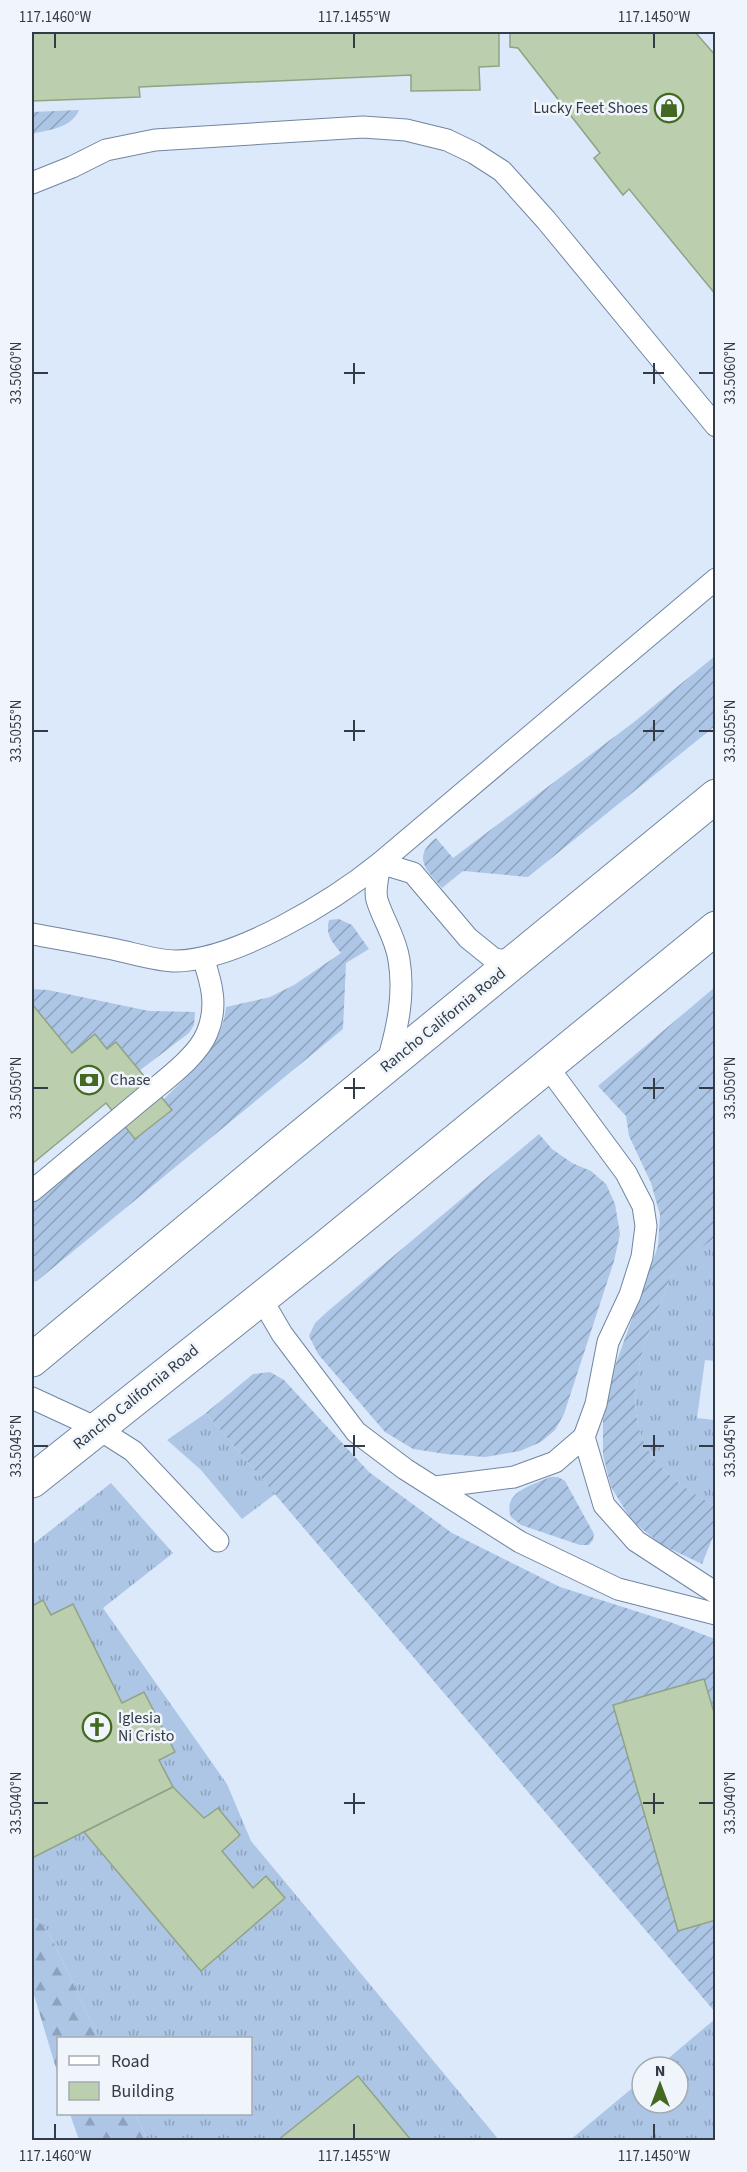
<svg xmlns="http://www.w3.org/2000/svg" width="747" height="2172" viewBox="0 0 747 2172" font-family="'Source Sans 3',sans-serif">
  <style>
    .grass { fill: url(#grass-tufts) }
    .forest { fill: url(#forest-firs) }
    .garden { fill: url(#garden-furrows) }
    .building { fill: #bbceae; stroke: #91a385; stroke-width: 1.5 }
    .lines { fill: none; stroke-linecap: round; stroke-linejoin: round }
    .lane-casing { stroke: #7186a1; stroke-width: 23 }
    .primary-casing { stroke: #7186a1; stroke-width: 35 }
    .lane { stroke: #fff; stroke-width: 21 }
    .primary { stroke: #fff; stroke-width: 33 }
    .ticks { fill: none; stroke: #323b46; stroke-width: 2 }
    .labels { text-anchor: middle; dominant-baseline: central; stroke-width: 5; stroke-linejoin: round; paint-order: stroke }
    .poi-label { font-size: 16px; fill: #323b46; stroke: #f0f5fb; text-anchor: start }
    .street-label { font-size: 16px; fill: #323b46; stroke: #f0f5fb }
    .neatline { fill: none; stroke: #323b46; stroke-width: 2 }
    .ticks-label { font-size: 15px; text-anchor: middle; fill: #323b46 }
  </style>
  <defs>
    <pattern id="grass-tufts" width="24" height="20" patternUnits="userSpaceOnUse" patternTransform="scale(1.5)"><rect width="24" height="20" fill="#adc6e6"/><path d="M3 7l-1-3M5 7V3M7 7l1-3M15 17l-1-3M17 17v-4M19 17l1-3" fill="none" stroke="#8da2bc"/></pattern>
    <pattern id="forest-firs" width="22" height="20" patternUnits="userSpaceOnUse" patternTransform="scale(1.5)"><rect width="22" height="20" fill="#adc6e6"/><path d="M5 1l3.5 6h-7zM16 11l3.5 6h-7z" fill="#8da2bc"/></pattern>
    <pattern id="garden-furrows" width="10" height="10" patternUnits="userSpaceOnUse" patternTransform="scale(1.5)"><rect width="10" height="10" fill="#adc6e6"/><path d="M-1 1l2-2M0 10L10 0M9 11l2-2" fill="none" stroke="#8da2bc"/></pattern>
  </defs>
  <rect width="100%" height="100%" fill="#dbe9fb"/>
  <!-- grass -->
  <g class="grass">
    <path d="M715 1238V1361L705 1360 697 1418 715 1420V1506C688 1491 663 1475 647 1448 622 1404 642 1345 661 1302 664 1294 667 1285 671 1277 679 1264 702 1246 715 1238Z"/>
    <polygon points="206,1413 275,1494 242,1519 201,1470 167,1440"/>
    <polygon points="111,1483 173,1553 103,1608 227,1784 251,1841 499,2140 148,2140 135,2114 250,2114 250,2038 99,2038 49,1933 37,1919 32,1920 32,1545"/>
    <polygon points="715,2019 715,2140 570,2140 642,2080 642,2103 678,2103 678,2067 658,2067"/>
  </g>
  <!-- forest -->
  <g class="forest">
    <polygon points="37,1919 49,1933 99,2038 58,2038 58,2075 32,1988 32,1920"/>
    <polygon points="70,2114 135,2114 148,2140 79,2140"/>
  </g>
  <!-- garden -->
  <g class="garden">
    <path d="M79 110C72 128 48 130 32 134V112Z"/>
    <path d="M715 656V726L528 877 463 871 442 888C427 870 411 858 436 838L453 858 634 722Z"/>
    <path d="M339 919 352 925 369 949 346 963 343 1029 37 1281 32 1282V1203L125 1127 135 1139 171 1110 163 1100C190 1073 222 1047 226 1007L270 997 294 985 341 953C332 942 325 934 329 920Z"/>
    <path d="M715 987V1238C702 1246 680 1264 671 1277 667 1285 664 1294 661 1302 642 1346 622 1403 647 1448 663 1475 689 1491 715 1506V1532L702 1564 662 1545 632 1521 611 1487 603 1455V1419L614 1369 658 1246 660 1215 651 1183 629 1136 626 1116 598 1086Z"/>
    <polygon points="32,989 48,990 149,1011 195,1012 194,1025 189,1033 139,1071 116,1042 107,1049 95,1034 72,1053 32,1004"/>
    <polygon points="539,1134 552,1149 572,1163 591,1171 606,1184 615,1204 620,1234 614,1261 564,1414 555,1430 541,1442 520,1451 485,1457 446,1454 413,1449 385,1432 318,1354 309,1336 315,1323 328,1311"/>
    <polygon points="270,1372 284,1380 369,1472 452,1533 560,1587 670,1622 715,1639 715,2012 206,1413 253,1374"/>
    <path d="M550 1477H558L565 1481 594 1534 593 1540 589 1545H580L521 1525 511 1517C502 1492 531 1486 550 1477Z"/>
  </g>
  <!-- building -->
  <g class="building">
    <polygon points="32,32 499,32 499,66 479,67 480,90 411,91 411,75 139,87 140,97 32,101"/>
    <polygon points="510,32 695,32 716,56 716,295 629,189 623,195 594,158 600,153 518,48 510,47"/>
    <polygon points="32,1004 72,1053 95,1034 107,1049 116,1042 172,1110 135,1139 106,1103 32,1164"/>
    <polygon points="43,1600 51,1615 73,1604 122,1703 144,1692 175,1752 159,1760 173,1787 32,1858 32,1606"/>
    <polygon points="704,1679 716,1719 716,1920 678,1931 613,1705"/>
    <polygon points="173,1787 204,1818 218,1808 240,1835 222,1851 253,1888 266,1876 285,1898 201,1971 84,1832"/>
    <polygon points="358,2076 411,2140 278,2140"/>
  </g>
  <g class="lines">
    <!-- lane casing -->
    <g class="lane-casing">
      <g id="lane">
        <polyline points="32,183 72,167 106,150 155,140 363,127 406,130 447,140 474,153 502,171 546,220 716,426"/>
        <path d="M32 934C60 939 89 944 117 950 136 954 157 961 176 961 237 960 333 901 380 863L716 579"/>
        <path d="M387 1064C397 1030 405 996 399 960 396 938 383 920 377 900 374 889 379 874 380 863L413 873 468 938 494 959 514 962"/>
        <polyline points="547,1066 626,1173 643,1206 646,1226 642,1257 630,1295 608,1342 596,1404 584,1437 604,1505 636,1541 716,1593"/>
        <path d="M32 1191C70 1159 109 1127 147 1095 166 1079 198 1056 207 1033 218 1007 212 984 203 958"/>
        <polyline points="261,1298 282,1334 356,1432 405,1469 520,1542 618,1589 716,1614"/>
        <polyline points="32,1398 97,1428 133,1451 218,1541"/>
        <polyline points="435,1487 514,1477 555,1462 584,1437"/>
      </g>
    </g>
    <!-- primary casing -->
    <g class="primary-casing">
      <g id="primary">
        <polyline points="32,1360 277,1156 716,796"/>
        <polyline points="32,1481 322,1250 716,928"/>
      </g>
    </g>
    <!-- lane -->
    <use href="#lane" class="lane"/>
    <!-- primary -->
    <use href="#primary" class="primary"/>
  </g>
  <!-- ticks -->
  <path class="ticks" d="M55 33V48M354 33V48M654 33V48M354 363V384M654 363V384M33 373H48M344 373H365M643 373H664M699 373H714M354 720V741M654 720V741M33 731H48M344 731H365M643 731H664M699 731H714M354 1078V1099M654 1078V1099M33 1088H48M344 1088H365M643 1088H664M699 1088H714M354 1435V1456M654 1435V1456M33 1446H48M344 1446H365M643 1446H664M699 1446H714M354 1793V1814M654 1793V1814M33 1803H48M344 1803H365M643 1803H664M699 1803H714M55 2124V2139M354 2124V2139M654 2124V2139"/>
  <!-- icons -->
  <defs>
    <g id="shop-ring" transform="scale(1.5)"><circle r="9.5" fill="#f0f5fb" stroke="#436821" stroke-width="1.5"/><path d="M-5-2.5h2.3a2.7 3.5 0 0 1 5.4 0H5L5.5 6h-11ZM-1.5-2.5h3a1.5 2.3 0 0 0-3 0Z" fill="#436821"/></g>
    <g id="bank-ring" transform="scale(1.5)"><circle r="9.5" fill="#f0f5fb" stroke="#436821" stroke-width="1.5"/><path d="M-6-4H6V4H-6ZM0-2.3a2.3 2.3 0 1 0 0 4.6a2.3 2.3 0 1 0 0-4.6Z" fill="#436821"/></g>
    <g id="church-ring" transform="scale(1.5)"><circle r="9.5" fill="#f0f5fb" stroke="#436821" stroke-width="1.5"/><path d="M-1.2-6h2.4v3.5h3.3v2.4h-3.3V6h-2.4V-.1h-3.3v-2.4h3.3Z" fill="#436821"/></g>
  </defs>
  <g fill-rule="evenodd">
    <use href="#shop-ring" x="669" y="108"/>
    <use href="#bank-ring" x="89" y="1080"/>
    <use href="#church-ring" x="97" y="1727"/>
  </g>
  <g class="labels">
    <!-- poi labels -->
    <g class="poi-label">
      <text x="648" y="108" text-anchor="end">Lucky Feet Shoes</text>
      <text x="110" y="1080">Chase</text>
      <text x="118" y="1718">Iglesia<tspan x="118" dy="18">Ni Cristo</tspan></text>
    </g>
    <!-- street labels -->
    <g class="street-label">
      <text transform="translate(443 1020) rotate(-39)">Rancho California Road</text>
      <text transform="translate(136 1397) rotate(-39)">Rancho California Road</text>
    </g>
  </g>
  <!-- border -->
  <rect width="747" height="2172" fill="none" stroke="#f0f5fb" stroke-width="66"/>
  <!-- legend -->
  <rect x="57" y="2037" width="195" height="78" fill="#f0f5fb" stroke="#a4abb3" stroke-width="1.5"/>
  <rect x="69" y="2056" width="30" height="9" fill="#ffffff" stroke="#a4abb3" stroke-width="1.5"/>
  <text x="111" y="2067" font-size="18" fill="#323b46">Road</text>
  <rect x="69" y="2082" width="30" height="18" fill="#bbceae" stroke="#a4abb3" stroke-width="1.5"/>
  <text x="111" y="2097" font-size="18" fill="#323b46">Building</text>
  <!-- north arrow -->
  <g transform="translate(660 2085)"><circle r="28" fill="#f0f5fb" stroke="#a4abb3" stroke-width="1.5"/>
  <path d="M0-4.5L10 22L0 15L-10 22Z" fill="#436821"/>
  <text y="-9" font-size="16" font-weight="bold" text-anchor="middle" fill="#323b46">N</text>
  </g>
  <rect x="33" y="33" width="681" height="2106" class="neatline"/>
  <g class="ticks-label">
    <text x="55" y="22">117.1460°W</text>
    <text x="354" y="22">117.1455°W</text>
    <text x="654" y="22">117.1450°W</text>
    <text transform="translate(16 373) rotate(-90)" y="5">33.5060°N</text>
    <text transform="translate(730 373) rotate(-90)" y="5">33.5060°N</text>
    <text transform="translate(16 731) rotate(-90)" y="5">33.5055°N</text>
    <text transform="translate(730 731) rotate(-90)" y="5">33.5055°N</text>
    <text transform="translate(16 1088) rotate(-90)" y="5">33.5050°N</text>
    <text transform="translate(730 1088) rotate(-90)" y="5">33.5050°N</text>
    <text transform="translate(16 1446) rotate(-90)" y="5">33.5045°N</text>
    <text transform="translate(730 1446) rotate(-90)" y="5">33.5045°N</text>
    <text transform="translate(16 1803) rotate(-90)" y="5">33.5040°N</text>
    <text transform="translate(730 1803) rotate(-90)" y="5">33.5040°N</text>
    <text x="55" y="2161">117.1460°W</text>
    <text x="354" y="2161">117.1455°W</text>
    <text x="654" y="2161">117.1450°W</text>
  </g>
</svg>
